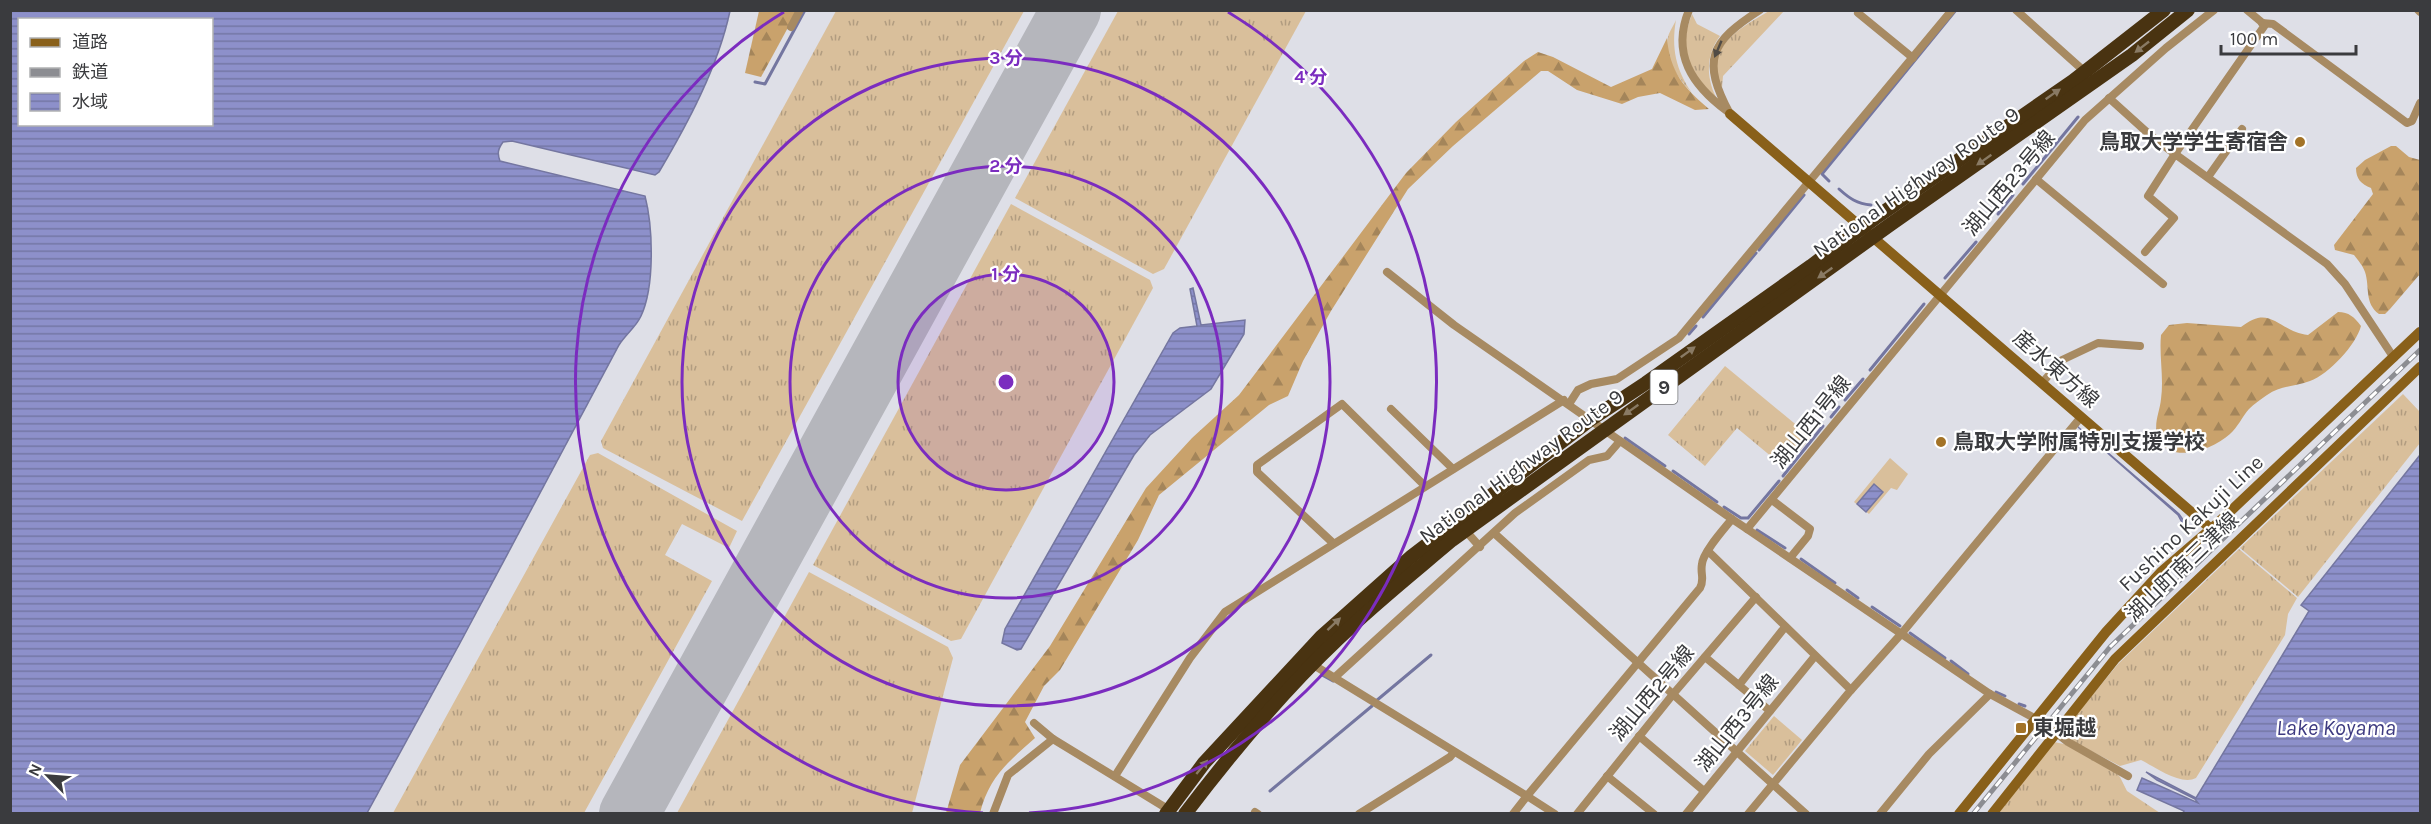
<svg xmlns="http://www.w3.org/2000/svg" width="2431" height="824" viewBox="0 0 2431 824" font-family="Karla,'Noto Sans JP',sans-serif">
  <style>
    .grass { fill: url(#grass-tufts) }
    .forest { fill: url(#forest-firs) }
    .park { fill: #d9bf9b }
    .water { fill: url(#water-rules); stroke: #7476a0; stroke-width: 1.5; fill-rule: evenodd }
    .lines { fill: none; stroke-linecap: round; stroke-linejoin: round }
    .stream { stroke: #7476a0; stroke-width: 3 }
    .taxiway { stroke: #b5b6bc; stroke-width: 24 }
    .runway { stroke: #b5b6bc; stroke-width: 60 }
    .street { stroke: #a78a62; stroke-width: 8 }
    .secondary { stroke: #89601a; stroke-width: 10 }
    .highway { stroke: #493311; stroke-width: 14 }
    .rail-casing { stroke: #8c8d92; stroke-width: 5 }
    .rail { stroke: #fff; stroke-width: 3; stroke-dasharray: 9; stroke-linecap: butt }
    .oneway { fill: #897a64 }
    .oneway2 { fill: #504b45 }
    .ring { fill: none; stroke: #7b2cbf; stroke-width: 3 }
    .poi-dot { fill: #a37327; stroke: #fff; stroke-width: 2 }
    .labels { text-anchor: middle; dominant-baseline: central; stroke-width: 4.5; stroke-linejoin: round; paint-order: stroke }
    .shield { fill: #fff; stroke: #757678; stroke-width: 1.5 }
    .shield-label { font-size: 20px; font-weight: bold; fill: #3a3b3e }
    .poi-label { font-size: 21px; font-weight: bold; fill: #3a3b3e; stroke: #fff; text-anchor: start }
    .street-label { font-size: 21px; fill: #3a3b3e; stroke: #fff }
    .water-label { font-size: 22px; font-style: italic; fill: #3e3b81; stroke: #fff }
    .centre { fill: #7b2cbf; stroke: #fff; stroke-width: 3 }
    .ring-label { font-size: 18px; text-anchor: middle; font-weight: bold; fill: #7b2cbf; stroke: #fff; stroke-width: 4.5; stroke-linejoin: round; paint-order: stroke }
  </style>
  <defs>
    <pattern id="grass-tufts" width="24" height="20" patternUnits="userSpaceOnUse" patternTransform="scale(1.5)"><rect width="24" height="20" fill="#d9bf9b"/><path d="M3 7l-1-3M5 7V3M7 7l1-3M15 17l-1-3M17 17v-4M19 17l1-3" fill="none" stroke="#b19c80"/></pattern>
    <pattern id="forest-firs" width="22" height="20" patternUnits="userSpaceOnUse" patternTransform="scale(1.5)"><rect width="22" height="20" fill="#c9a26c"/><path d="M5 1l3.5 6h-7zM16 11l3.5 6h-7z" fill="#a4855a"/></pattern>
    <pattern id="water-rules" width="6" height="5" patternUnits="userSpaceOnUse" patternTransform="scale(1.5)"><rect width="6" height="5" fill="#8d90ca"/><path d="M0 2.5h6" fill="none" stroke="#7477a5"/></pattern>
  </defs>
  <rect width="100%" height="100%" fill="#dedfe7"/>
  <!-- grass -->
  <g class="grass">
    <polygon points="836,11 1024,11 742,521 603,448 601,441"/>
    <polygon points="1118,11 1306,11 1164,269 1153,274 1015,198"/>
    <path d="M1769 11H1784L1723 76 1722 88C1703 47 1739 29 1769 11Z"/>
    <path d="M1692 14 1697 24 1720 36C1706 54 1706 77 1716 97L1714 98C1690 70 1677 52 1692 14Z"/>
    <path d="M1676 20C1671 48 1676 70 1692 93 1679 79 1663 58 1668 37 1669 32 1674 25 1676 20Z"/>
    <polygon points="1011,204 1150,280 1153,288 961,639 951,641 813,565"/>
    <polygon points="1725,366 1811,437 1785,468 1737,428 1705,466 1668,435"/>
    <polygon points="2403,394 2420,412 2420,443 2298,597 2240,548"/>
    <polygon points="598,453 737,531 729,548 682,524 665,555 712,581 584,813 393,813 590,455"/>
    <path d="M2239 549 2297 598 2288 614 2285 635 2196 778C2181 786 2155 767 2141 760L2120 766 2068 739 2063 731 2118 664Z"/>
    <polygon points="809,572 948,647 953,658 912,813 677,813"/>
    <polygon points="1774,716 1802,740 1773,775 1745,751"/>
    <polygon points="2054,742 2064,744 2113,769 2120,777 2127,791 2160,813 1998,814"/>
  </g>
  <!-- forest -->
  <g class="forest">
    <polygon points="759,11 797,11 761,77 745,73"/>
    <path d="M1667 38C1670 72 1684 88 1709 109L1695 110 1660 93 1638 97 1622 104 1577 90 1548 71H1541L1453 146 1408 189 1331 311 1303 361 1288 396 1269 405 1159 495 1138 540 1060 670 1044 686 1025 722 1035 738C1008 762 989 777 980 813H946L960 765 1050 646 1146 488 1192 438 1239 395 1406 173 1456 122 1524 61 1538 52 1553 57 1611 87 1652 69Z"/>
    <path d="M2391 146H2396L2409 157 2420 160V274L2390 309 2385 314H2379C2364 303 2370 287 2365 272 2363 266 2358 260 2354 255L2335 250 2334 245 2373 194 2371 188C2361 184 2356 179 2356 168L2365 160Z"/>
    <path d="M2338 312C2349 312 2354 317 2361 326 2356 345 2329 374 2310 381 2295 387 2281 385 2267 395 2261 399 2254 404 2249 409 2242 417 2238 427 2230 434 2214 448 2186 459 2167 449 2163 446 2158 439 2157 434 2154 422 2160 411 2161 399 2164 377 2159 356 2161 335L2169 325 2187 323 2241 327C2271 303 2277 331 2308 335Z"/>
  </g>
  <!-- park -->
  <polygon class="park" points="1890,458 1908,474 1897,490 1891,488 1869,514 1854,502"/>
  <!-- water -->
  <g class="water">
    <path d="M10 11H730C718 67 688 123 659 172L655 175 512 141 503 142C498 149 497 153 500 161L645 196C653 227 655 286 641 316 636 327 626 334 619 345L460 643 367 813H11ZM20 20H212V124H20Z"/>
    <polygon points="1193,288 1201,325 1245,320 1244,334 1211,389 1150,435 1134,455 1021,649 1017,650 1002,643 1005,629 1173,333 1180,328 1197,326 1190,289"/>
    <polygon points="2078,427 2179,514 2186,524 2186,530 2178,515"/>
    <polygon points="2420,455 2420,813 2183,813 2184,811 2137,790 2142,778 2198,803 2195,799 2157,780 2146,772 2196,798 2309,611 2301,605"/>
    <polygon points="1874,484 1883,492 1866,512 1857,504"/>
  </g>
  <g class="lines">
    <!-- stream -->
    <g class="stream">
      <polyline points="755,82 765,84 805,10"/>
      <polyline points="1829,181 1822,174 1956,10"/>
      <polyline points="2023,184 2078,117"/>
      <path d="M1839 189C1849 198 1857 204 1871 205"/>
      <polyline points="1998,214 2013,195"/>
      <polyline points="1759,250 1804,195"/>
      <polyline points="1945,278 1976,242"/>
      <polyline points="1703,317 1756,253"/>
      <polyline points="1689,334 1696,326"/>
      <polyline points="1870,370 1924,304"/>
      <polyline points="1845,400 1863,379"/>
      <polyline points="1831,417 1839,407"/>
      <polyline points="1625,438 1665,466"/>
      <polyline points="1673,471 1717,502"/>
      <polyline points="1783,476 1823,426"/>
      <polyline points="1724,507 1741,518 1748,518 1779,481"/>
      <polyline points="1757,530 1785,548"/>
      <polyline points="1801,559 1835,583"/>
      <polyline points="1847,590 1858,598"/>
      <polyline points="1872,607 1900,626"/>
      <polyline points="1910,633 1945,658"/>
      <polyline points="1951,661 1968,674"/>
      <polyline points="1322,675 1333,681"/>
      <polyline points="1996,692 2005,696"/>
      <polyline points="1376,701 1431,655"/>
      <polyline points="2019,704 2025,706"/>
      <polyline points="1270,791 1372,706"/>
    </g>
    <!-- taxiway -->
    <polyline class="taxiway" points="638,814 641,797 651,774"/>
    <!-- runway -->
    <polyline class="runway" points="629,814 1071,10"/>
    <!-- street -->
    <g class="street">
      <path d="M1689 10C1671 54 1692 85 1727 111"/>
      <polyline points="2016,10 2084,71"/>
      <polyline points="2418,10 2420,12"/>
      <polyline points="1858,13 1913,58"/>
      <polyline points="2262,23 2273,24 2407,123 2412,121 2420,103"/>
      <polyline points="791,27 800,10"/>
      <polyline points="2109,98 2150,135 2175,154 2265,25 2247,10"/>
      <path d="M1730 114C1701 60 1710 42 1760 10"/>
      <polyline points="2208,177 2242,129"/>
      <polyline points="2036,179 2163,284"/>
      <polyline points="2145,252 2174,218 2148,196 2175,154 2327,264 2345,284 2394,358"/>
      <polyline points="1387,272 1454,325 1732,519"/>
      <polyline points="2042,383 2062,360 2098,343 2140,346"/>
      <polyline points="1569,404 1578,390 1591,384 1617,379 1679,338 1952,10"/>
      <polyline points="1391,409 1453,469"/>
      <polyline points="1772,500 1810,529 1808,536 1790,558"/>
      <polyline points="1747,529 1990,694 2036,719"/>
      <polyline points="1465,530 1480,547"/>
      <polyline points="1494,533 1806,814"/>
      <polyline points="1333,543 1257,472 1257,465 1342,404 1425,486"/>
      <polyline points="1708,551 1851,690 1748,814"/>
      <polyline points="1705,657 1770,711"/>
      <polyline points="1312,664 1527,796 1513,814"/>
      <polyline points="1334,678 1515,513 1589,460 1607,456 1620,441"/>
      <polyline points="1739,685 1785,627"/>
      <polyline points="1851,690 1902,633 2081,417"/>
      <polyline points="1034,723 1053,739 1171,811"/>
      <polyline points="2055,732 2068,742 2128,776"/>
      <polyline points="1639,736 1704,791"/>
      <polyline points="1115,776 1190,658 1225,612 1564,400"/>
      <polyline points="1607,776 1654,814"/>
      <polyline points="1255,812 1258,814"/>
      <polyline points="993,814 1008,775 1053,739"/>
      <polyline points="1359,814 1450,757 1454,752"/>
      <path d="M1555 814 1527 796 1700 588C1705 579 1700 574 1702 564 1703 552 1724 529 1732 519L1747 529 2085 120 2166 48 2214 10"/>
      <polyline points="1577,814 1674,693 1756,597"/>
      <polyline points="1686,814 1815,656"/>
      <polyline points="1880,814 1929,754 1990,694"/>
    </g>
    <!-- secondary -->
    <g class="secondary">
      <polyline points="1730,114 2211,529"/>
      <polyline points="1959,814 2106,632 2162,571 2220,521 2420,332"/>
      <polyline points="1992,814 2115,659 2420,367"/>
    </g>
    <!-- highway -->
    <g class="highway">
      <polyline points="1166,814 1204,763 1321,637 1412,556 1590,420 1646,383 1811,266 1878,216 2073,81 2164,10"/>
      <path d="M1185 814C1232 752 1282 692 1338 639 1374 604 1413 573 1452 540L1891 224 2132 55 2188 10"/>
    </g>
    <!-- rail casing -->
    <g class="rail-casing">
      <polyline id="rail" points="1973,814 2110,647 2420,350"/>
    </g>
    <!-- rail -->
    <use href="#rail" class="rail"/>
  </g>
  <!-- one-way arrows -->
  <defs><path id="oneway-solid" d="M-6-.8H1V-3.2L6.5 0L1 3.2V.8H-6Z" transform="scale(1.5)"/></defs>
  <g class="oneway">
    <use href="#oneway-solid" transform="translate(2142 47) rotate(142)"/>
    <use href="#oneway-solid" transform="translate(2053 94) rotate(-35)"/>
    <use href="#oneway-solid" transform="translate(1984 160) rotate(145)"/>
    <use href="#oneway-solid" transform="translate(1825 273) rotate(145)"/>
    <use href="#oneway-solid" transform="translate(1688 352) rotate(-36)"/>
    <use href="#oneway-solid" transform="translate(1631 410) rotate(145)"/>
    <use href="#oneway-solid" transform="translate(1334 624) rotate(-43)"/>
    <use href="#oneway-solid" transform="translate(1202 767) rotate(-51)"/>
  </g>
  <use class="oneway2" href="#oneway-solid" transform="translate(1718 49) rotate(113)"/>
  <!-- distance rings -->
  <circle cx="1006" cy="382" r="108" fill="#7b2cbf" fill-opacity=".12"/>
  <g class="ring">
    <circle cx="1006" cy="382" r="108"/>
    <circle cx="1006" cy="382" r="216"/>
    <circle cx="1006" cy="382" r="324"/>
    <path d="M983 813A432 432 0 0 1 784 12M1228 12A432 432 0 0 1 1029 813"/>
  </g>
  <!-- markers -->
  <g class="poi-dot">
    <circle cx="2300" cy="142" r="6"/>
    <circle cx="1941" cy="442" r="6"/>
    <rect x="2015" y="722" width="12" height="12" rx="3"/>
  </g>
  <g class="labels">
    <!-- shield labels -->
    <rect class="shield" x="1650.5" y="370" width="27" height="34" rx="4.5"/>
    <g class="shield-label">
      <text x="1664" y="387">9</text>
    </g>
    <!-- poi labels -->
    <g class="poi-label">
      <text x="2288" y="142" text-anchor="end">鳥取大学学生寄宿舎</text>
      <text x="1953" y="442">鳥取大学附属特別支援学校</text>
      <text x="2033" y="728">東堀越</text>
    </g>
    <!-- street labels -->
    <g class="street-label">
      <text transform="translate(1916 182) rotate(-35)">National Highway Route 9</text>
      <text transform="translate(2009 183) rotate(-50)">湖山西23号線</text>
      <text transform="translate(2056 369) rotate(41)">産水東方線</text>
      <text transform="translate(1811 422) rotate(-51)">湖山西1号線</text>
      <text transform="translate(1521 466) rotate(-36)">National Highway Route 9</text>
      <text transform="translate(2191 523) rotate(-43)">Fushino Kakuji Line</text>
      <text transform="translate(2182 567) rotate(-44)">湖山町南三津線</text>
      <text transform="translate(1652 693) rotate(-50)">湖山西2号線</text>
      <text transform="translate(1737 723) rotate(-51)">湖山西3号線</text>
    </g>
    <!-- water labels -->
    <g class="water-label">
      <text x="2336" y="728">Lake Koyama</text>
    </g>
  </g>
  <circle cx="1006" cy="382" r="9" class="centre"/>
  <g class="ring-label">
    <text x="1006" y="64">3 分</text>
    <text x="1311" y="83">4 分</text>
    <text x="1006" y="172">2 分</text>
    <text x="1006" y="280">1 分</text>
  </g>
  <!-- border -->
  <rect width="2431" height="824" fill="none" stroke="#3a3b3e" stroke-width="24"/>
  <!-- legend -->
  <rect x="18" y="18" width="195" height="108" fill="#ffffff" stroke="#b0b1b2" stroke-width="1.5"/>
  <rect x="30" y="38" width="30" height="9" fill="#89601a" stroke="#b0b1b2" stroke-width="1.5"/>
  <text x="72" y="48" font-size="18" fill="#3a3b3e">道路</text>
  <rect x="30" y="68" width="30" height="9" fill="#8c8d92" stroke="#b0b1b2" stroke-width="1.5"/>
  <text x="72" y="78" font-size="18" fill="#3a3b3e">鉄道</text>
  <rect x="30" y="93" width="30" height="18" fill="url(#water-rules)" stroke="#b0b1b2" stroke-width="1.5"/>
  <text x="72" y="108" font-size="18" fill="#3a3b3e">水域</text>
  <!-- north arrow -->
  <g transform="translate(48 776) rotate(295)" stroke="#ffffff" stroke-width="4.5" paint-order="stroke">
  <path d="M0-4.5L10 22L0 15L-10 22Z" fill="#3a3b3e"/>
  <text y="-9" font-size="16" font-weight="bold" text-anchor="middle" fill="#3a3b3e">N</text>
  </g>
  <!-- scale -->
  <path d="M2221 45v9h135v-9" fill="none" stroke="#3a3b3e" stroke-width="3"/>
  <text x="2230" y="45" font-size="18" fill="#3a3b3e" stroke="#ffffff" stroke-width="4.5" paint-order="stroke">100 m</text>
</svg>
